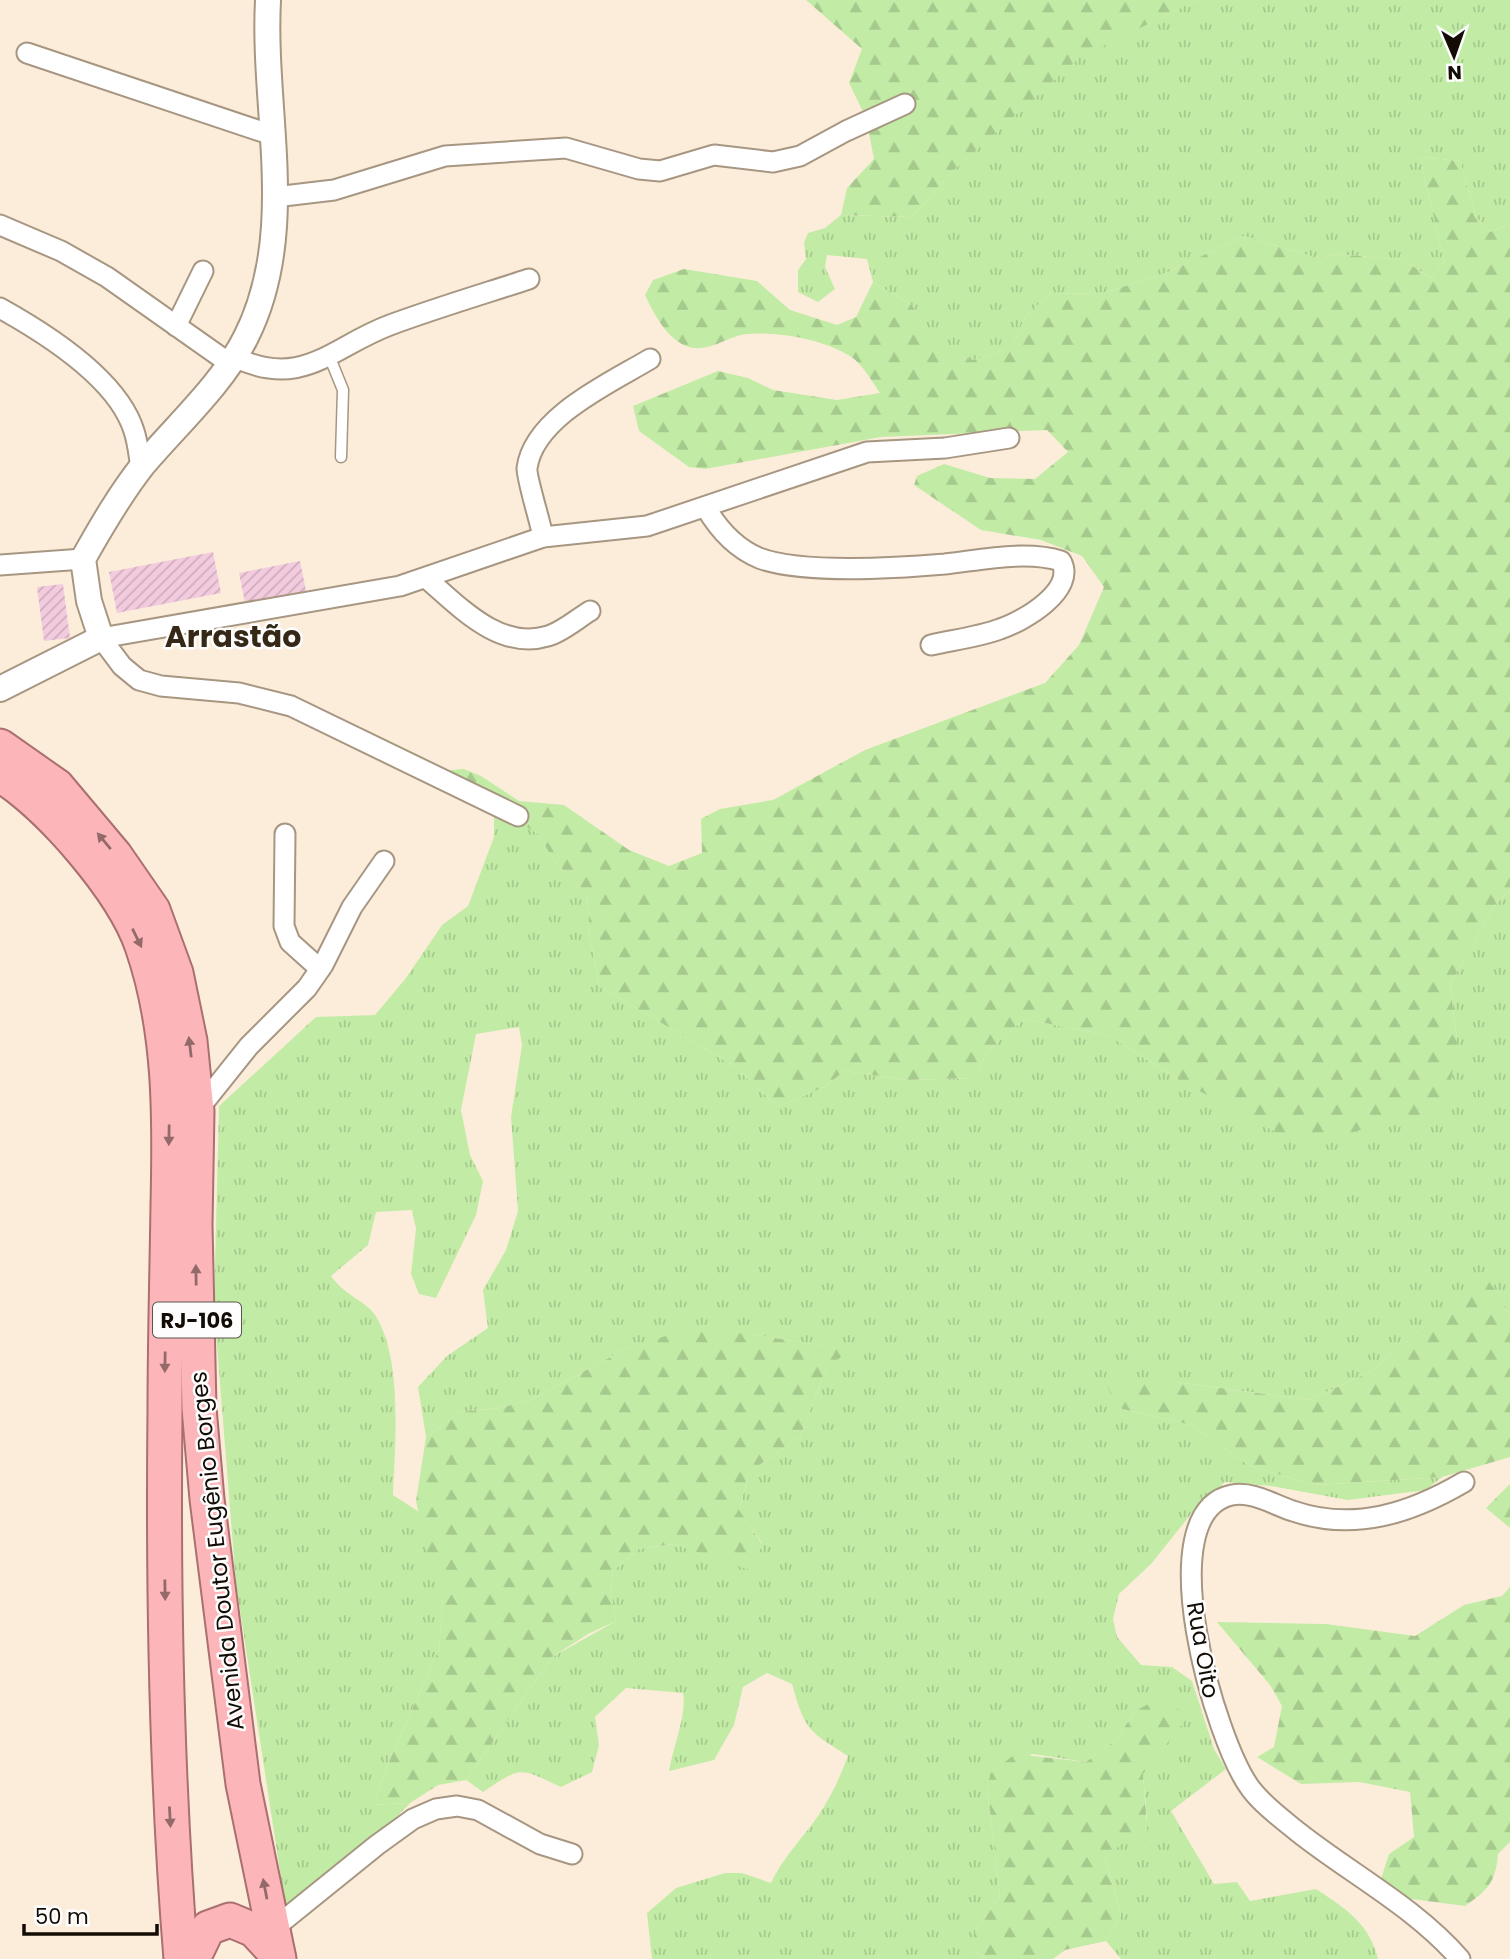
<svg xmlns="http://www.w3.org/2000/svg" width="1510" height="1959" viewBox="0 0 1510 1959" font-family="Poppins,sans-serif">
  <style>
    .grass { fill: url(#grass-tufts) }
    .forest { fill: url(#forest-firs) }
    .building { fill: url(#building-hatch) }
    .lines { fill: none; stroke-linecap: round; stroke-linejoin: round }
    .service-casing { stroke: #a79681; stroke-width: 13 }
    .minor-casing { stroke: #a79681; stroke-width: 23 }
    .tertiary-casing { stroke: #a79681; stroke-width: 28 }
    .trunk-casing { stroke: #aa6f6f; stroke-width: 37 }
    .service { stroke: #fff; stroke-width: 10 }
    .minor { stroke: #fff; stroke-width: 19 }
    .tertiary { stroke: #fff; stroke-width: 24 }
    .trunk { stroke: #fcb6ba; stroke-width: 33 }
    .oneway { fill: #936a69 }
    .labels { text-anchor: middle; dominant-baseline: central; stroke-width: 5; stroke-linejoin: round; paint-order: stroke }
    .shield { fill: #fdfdfd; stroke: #58544f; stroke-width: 2 }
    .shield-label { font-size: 21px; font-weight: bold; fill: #120c05 }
    .street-label { font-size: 23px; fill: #120c05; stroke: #fdfdfd }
    .district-label { font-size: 30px; font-weight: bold; fill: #362816; stroke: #fdfdfd }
  </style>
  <defs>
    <pattern id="grass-tufts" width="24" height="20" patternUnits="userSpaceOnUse" patternTransform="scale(1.75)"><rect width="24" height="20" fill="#c2eca5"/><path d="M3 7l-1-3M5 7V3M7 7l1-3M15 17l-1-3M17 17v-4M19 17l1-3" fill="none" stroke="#a6c98d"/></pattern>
    <pattern id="forest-firs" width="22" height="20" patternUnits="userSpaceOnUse" patternTransform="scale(1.75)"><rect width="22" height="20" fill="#c2eca5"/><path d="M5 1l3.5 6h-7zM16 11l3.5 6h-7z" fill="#a6c98d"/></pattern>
    <pattern id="building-hatch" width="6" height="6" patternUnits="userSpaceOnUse" patternTransform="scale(1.75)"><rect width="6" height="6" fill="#f3cbde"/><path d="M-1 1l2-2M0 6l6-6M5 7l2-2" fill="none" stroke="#cfadbd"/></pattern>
  </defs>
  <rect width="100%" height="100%" fill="#fceddb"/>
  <!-- grass -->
  <g class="grass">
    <polygon points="1197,0 1510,0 1510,224 1490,232 1476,217 1460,161 1420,157 1444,262 1431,278 1403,260 1337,254 1317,258 1244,236 1166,273 1100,294 1051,293 1025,317 1012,347 974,360 934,349 912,305 873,282 867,259 827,255 825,267 835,289 818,302 798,292 798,270 806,259 804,243 808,233 825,228 841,215 912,217 954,170 1079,57"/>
    <path d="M494 804 538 834 553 859 587 895 590 937 599 986 734 1066 778 1107 824 1087 845 1071 907 1080 974 1078 988 1051 1024 1019 1108 1035 1179 1080 1457 1041 1450 985 1494 906 1510 890V1317L1504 1303 1424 1327 1370 1372 1309 1400 1176 1382 1118 1408 1191 1425 1248 1465 1314 1485 1442 1477 1426 1490 1348 1500 1271 1486 1225 1482 1195 1509 1151 1564 1119 1594 1113 1619 1117 1637 1141 1665 1172 1667 1192 1681 1214 1749 1226 1769 1171 1811 1214 1884 1237 1882 1250 1901 1316 1889C1345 1908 1370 1924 1378 1959H1121L1106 1941 1121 1915 1105 1857 1147 1820 1143 1774 1186 1718 1134 1712 1117 1739 1086 1762 1032 1754 987 1786 1000 1896 975 1932V1952L987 1959H652L647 1913 676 1888 725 1873H742L771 1883C783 1857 802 1839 818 1816 831 1797 840 1777 848 1756 809 1731 805 1731 792 1684L767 1673 743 1687 734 1725 714 1760 669 1771C673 1747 687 1715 683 1693L626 1688 595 1717 599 1745 592 1772 561 1787C518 1767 522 1766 483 1792L466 1780 552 1657 616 1621 611 1593 613 1571 638 1549 674 1544 753 1570 762 1543 739 1511 749 1472 800 1437 827 1367 850 1350 750 1334 629 1347 531 1400 499 1408 460 1412 426 1437 418 1387 447 1356 488 1328 483 1290 506 1250 518 1211 511 1117 522 1045 519 1027 476 1034 461 1110 470 1155 483 1181 476 1215 436 1298 419 1294 411 1274 416 1229 412 1210 376 1212 368 1245 331 1276C344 1295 366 1301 375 1315 403 1358 395 1444 393 1495L419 1512 443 1596 439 1649 391 1757 373 1805 410 1803 382 1832 286 1910 236 1584 214 1308 219 1106 316 1017 375 1015 406 978 442 925 468 906 494 837Z"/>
  </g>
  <!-- forest -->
  <g class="forest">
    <polygon points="806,0 1197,0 1079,58 954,170 912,217 841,215 847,188 874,159 866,118 849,83 862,49"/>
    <path d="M1420 157 1460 161 1476 217 1490 232 1510 224V890L1494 906 1450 985 1457 1041 1447 1108 1349 1133 1288 1139 1179 1080 1108 1035 1024 1019 988 1051 974 1078 907 1080 845 1071 824 1087 778 1107 734 1066 599 986 590 937 587 895 553 859 538 834 461 785 449 770 464 769 481 776 519 801 564 805 629 850 669 866 702 853 701 819 720 809 773 800 865 750 1045 683 1079 645 1104 587 1082 556 1041 540 981 530 914 485 917 476 944 464 990 478 1035 479 1068 452 1047 430 881 437 705 469 689 467 639 431 633 406 718 371 748 378 773 390 837 400 880 393C872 382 862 363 850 356 822 339 778 331 746 334 728 336 709 353 689 347 667 340 654 314 645 295L653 280 684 269 757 281 790 310 837 325 856 317 873 282 912 305 934 348 974 360 1012 347 1025 317 1051 293 1100 294 1166 273 1244 236 1317 258 1337 254 1403 260 1431 278 1444 262Z"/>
    <polygon points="1485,1276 1504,1303 1510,1317 1510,1457 1442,1477 1314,1485 1248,1465 1191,1425 1118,1408 1104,1380 1176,1382 1309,1400 1370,1372"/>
    <polygon points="689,1329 750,1334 851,1350 827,1367 800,1437 749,1472 739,1510 762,1544 753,1571 674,1544 638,1549 613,1571 611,1593 616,1621 588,1634 552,1657 466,1780 438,1785 410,1803 373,1805 391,1757 439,1649 443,1596 426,1548 416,1501 426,1437 460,1412 499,1408 531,1400 629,1347"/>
    <polygon points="1510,1484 1510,1528 1486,1508"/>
    <path d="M1510 1587V1842L1498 1854C1496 1882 1487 1891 1465 1906L1397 1897 1380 1882 1389 1854 1414 1837 1410 1792 1359 1782 1301 1784 1257 1757 1274 1747 1282 1706 1270 1685 1217 1622 1326 1624 1415 1636 1464 1605 1502 1596Z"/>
    <polygon points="1164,1695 1187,1718 1143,1774 1148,1840 1123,1843 1105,1857 1121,1915 1106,1941 1065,1950 1053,1959 987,1959 975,1952 975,1932 1000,1896 987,1786 991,1773 1015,1754 1086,1762 1117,1739 1134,1712"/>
  </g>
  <!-- building -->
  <g class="building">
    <polygon points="213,552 221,593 117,613 109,572"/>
    <polygon points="300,561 306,591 245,603 239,573"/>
    <polygon points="63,584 70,638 44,641 37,587"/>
  </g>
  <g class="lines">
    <!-- service casing -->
    <g class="service-casing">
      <polyline id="service" points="330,358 343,390 341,457"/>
    </g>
    <!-- minor casing -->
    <g class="minor-casing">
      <g id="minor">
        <polyline points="27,53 272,135"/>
        <polyline points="275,197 334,190 445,156 566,148 639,169 660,171 714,155 773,162 800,156 846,131 905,104"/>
        <polyline points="0,225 61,251 107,277 229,363"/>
        <path d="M0 308C45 333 118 379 134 431 138 443 139 456 141 468"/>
        <polyline points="176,326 203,271"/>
        <path d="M234 357C303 390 331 347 390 325 436 308 483 294 529 279"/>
        <path d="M706 508C719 530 735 548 759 558 801 574 898 568 945 564 981 560 1026 550 1061 561 1077 590 1024 621 1000 629 978 637 953 640 931 645"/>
        <path d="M543 537C541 524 526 477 527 468 534 417 610 383 650 359"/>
        <polyline points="0,565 83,559"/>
        <path d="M426 578C459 606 499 651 548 636 562 632 577 619 590 611"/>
        <polyline points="518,816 291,706 239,693 161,686 139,680 122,666 101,638 400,586 543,537 647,526 867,452 945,448 1009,438"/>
        <polyline points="285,834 284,926 290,942 320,969"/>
        <polyline points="197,1111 249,1046 307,988 323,965 352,907 384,861"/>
        <polyline points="273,1929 377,1845 413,1819 436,1809 457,1806 478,1810 540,1844 572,1854"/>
        <path d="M1460 1959C1415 1907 1351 1874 1298 1832 1282 1819 1263 1805 1251 1789 1216 1744 1147 1512 1232 1495 1253 1491 1274 1505 1293 1511 1354 1532 1411 1513 1464 1482"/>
      </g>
    </g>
    <!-- tertiary casing -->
    <g class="tertiary-casing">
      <path id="tertiary" d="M0 689 101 638 89 601 83 559C101 527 120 494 143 465 176 426 224 382 246 337 299 232 262 111 268 0"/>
    </g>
    <!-- trunk casing -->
    <g class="trunk-casing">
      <g id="trunk">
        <polyline points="0,746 57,786 115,855 153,910 176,973 190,1041 197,1111 195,1225 199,1408 207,1499 243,1784 279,1959"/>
        <path d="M0 775C50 806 123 891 142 946 171 1029 170 1119 168 1205 167 1274 165 1342 165 1411 163 1594 166 1776 181 1959"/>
        <polyline points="193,1959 208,1928 230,1920 254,1930 278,1956"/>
      </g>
    </g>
    <!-- service -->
    <use href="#service" class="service"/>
    <!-- minor -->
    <use href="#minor" class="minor"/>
    <!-- tertiary -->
    <use href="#tertiary" class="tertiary"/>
    <!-- trunk -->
    <use href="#trunk" class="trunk"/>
  </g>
  <!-- one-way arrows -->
  <defs><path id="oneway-solid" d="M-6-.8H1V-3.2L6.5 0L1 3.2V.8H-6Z" transform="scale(1.75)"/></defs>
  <g class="oneway">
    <use href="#oneway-solid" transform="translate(104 841) rotate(-130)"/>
    <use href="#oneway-solid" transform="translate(137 938) rotate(64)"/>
    <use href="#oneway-solid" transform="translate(190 1047) rotate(-97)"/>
    <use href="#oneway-solid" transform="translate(169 1135) rotate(91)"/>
    <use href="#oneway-solid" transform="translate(196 1275) rotate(-91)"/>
    <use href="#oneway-solid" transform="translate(165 1362) rotate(91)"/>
    <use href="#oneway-solid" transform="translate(165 1590) rotate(89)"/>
    <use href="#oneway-solid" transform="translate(170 1817) rotate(87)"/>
    <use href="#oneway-solid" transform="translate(265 1889) rotate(-101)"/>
  </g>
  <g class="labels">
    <!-- shield labels -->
    <rect class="shield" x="153" y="1302.5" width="88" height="35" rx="5"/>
    <g class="shield-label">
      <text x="197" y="1320">RJ-106</text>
    </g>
    <!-- street labels -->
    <g class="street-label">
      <text transform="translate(217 1551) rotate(-96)">Avenida Doutor Eugênio Borges</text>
      <text transform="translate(1203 1650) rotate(80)">Rua Oito</text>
    </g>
    <!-- district labels -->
    <g class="district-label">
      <text x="233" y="636">Arrastão</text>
    </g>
  </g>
  <!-- north arrow -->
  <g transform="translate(1454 56) rotate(178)" stroke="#fdfdfd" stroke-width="5" paint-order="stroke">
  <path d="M0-5L12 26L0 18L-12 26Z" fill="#120c05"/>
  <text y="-10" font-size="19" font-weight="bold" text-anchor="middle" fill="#120c05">N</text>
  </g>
  <!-- scale -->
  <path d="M24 1924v10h133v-10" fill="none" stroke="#120c05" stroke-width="3.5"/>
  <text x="35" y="1924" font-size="21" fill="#120c05" stroke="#fdfdfd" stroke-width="5" paint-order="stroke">50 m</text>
</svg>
